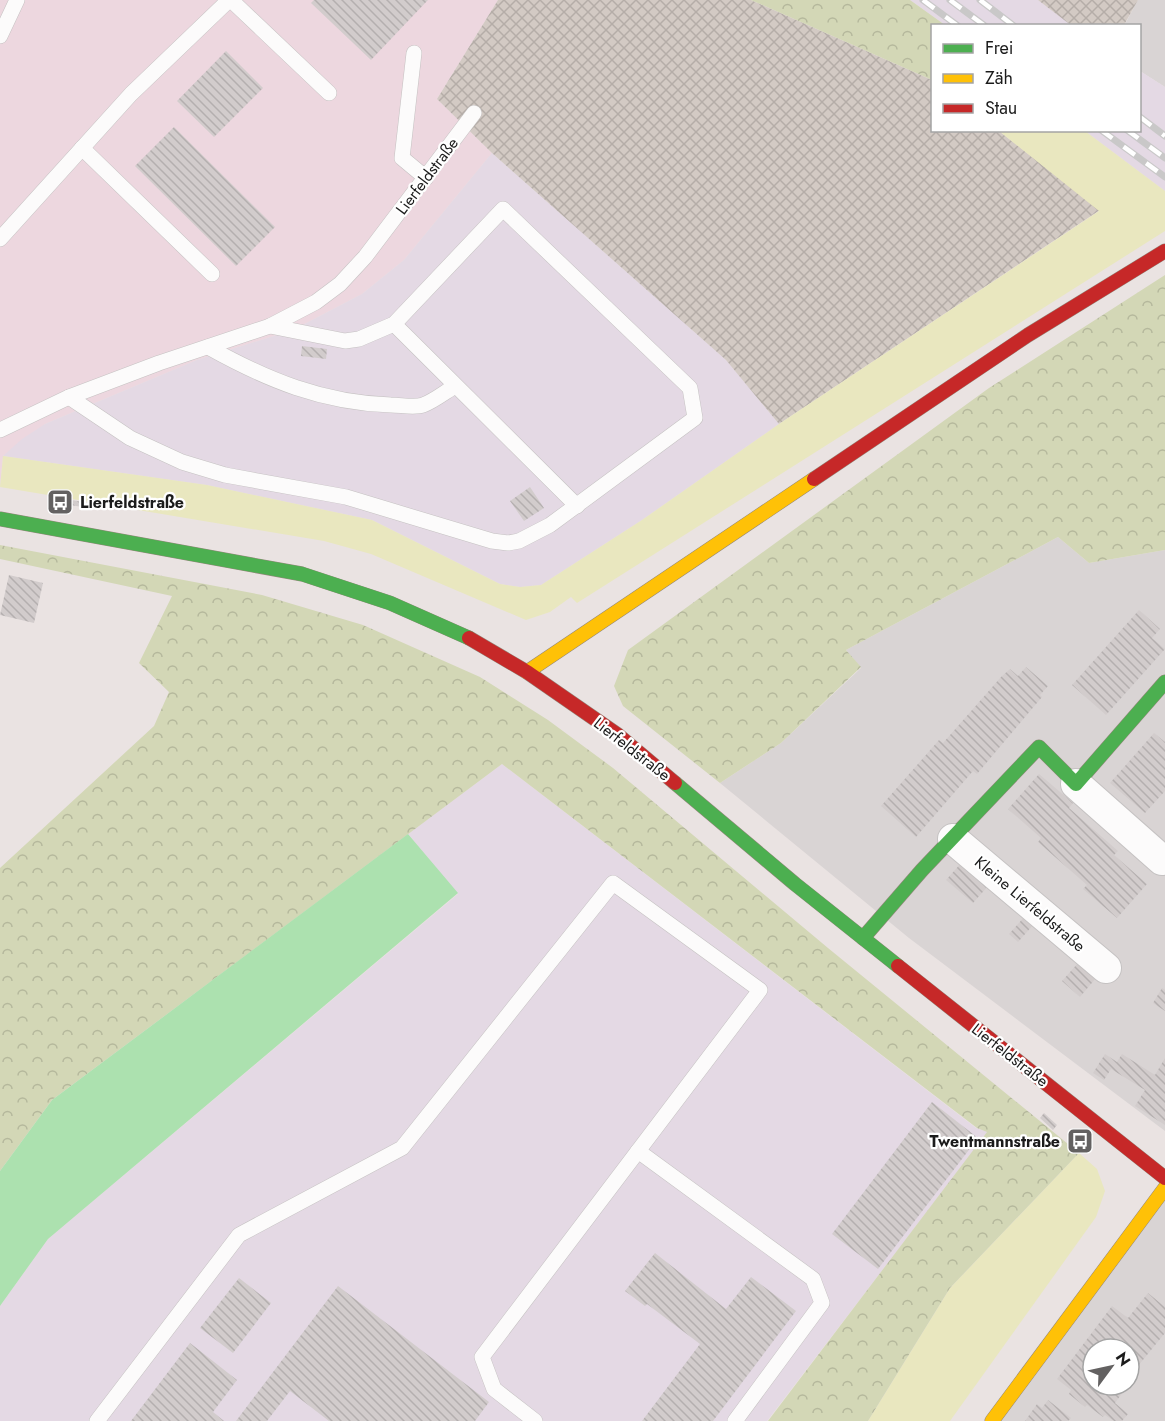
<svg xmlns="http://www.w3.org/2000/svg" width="1165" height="1421" viewBox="0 0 1165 1421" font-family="Jost,sans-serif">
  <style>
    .residential { fill: #d9d4d4; fill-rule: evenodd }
    .commercial { fill: #edd7df }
    .industrial { fill: #e4d9e4 }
    .construction { fill: url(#construction-cross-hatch) }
    .grass { fill: #e9e7bf }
    .forest { fill: url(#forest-crowns) }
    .pitch { fill: #ace1af }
    .building { fill: url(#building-back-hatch) }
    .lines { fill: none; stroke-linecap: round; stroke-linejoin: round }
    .lane-casing { stroke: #c5c2c2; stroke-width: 16 }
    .street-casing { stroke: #c5c2c2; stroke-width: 32 }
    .fast-casing { stroke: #94887b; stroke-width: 15 }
    .slow-casing { stroke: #94887b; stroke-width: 15 }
    .jam-casing { stroke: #94887b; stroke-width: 15 }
    .lane { stroke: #fcfbfb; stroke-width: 15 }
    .street { stroke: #fcfbfb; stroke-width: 30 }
    .fast { stroke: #4caf50; stroke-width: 14 }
    .slow { stroke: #ffc107; stroke-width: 14 }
    .jam { stroke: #c62828; stroke-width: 14 }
    .rail-casing { stroke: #c9c8c8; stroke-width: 7 }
    .rail { stroke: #fff; stroke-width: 4.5; stroke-dasharray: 14; stroke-linecap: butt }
    .labels { text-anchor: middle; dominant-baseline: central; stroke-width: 4.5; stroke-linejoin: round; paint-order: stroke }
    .street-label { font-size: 16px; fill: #1b1b1b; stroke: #fff }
    .poi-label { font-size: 16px; font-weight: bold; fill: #1b1b1b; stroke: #fff; text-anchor: start }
  </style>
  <defs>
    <pattern id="construction-cross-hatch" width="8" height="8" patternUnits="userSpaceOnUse" patternTransform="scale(1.5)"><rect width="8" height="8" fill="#d3cac4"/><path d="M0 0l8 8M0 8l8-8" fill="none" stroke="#b5ada8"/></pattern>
    <pattern id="forest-crowns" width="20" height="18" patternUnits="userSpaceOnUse" patternTransform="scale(1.5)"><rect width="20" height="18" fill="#d3d7b6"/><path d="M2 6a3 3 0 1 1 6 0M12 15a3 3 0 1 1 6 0" fill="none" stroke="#b5b89c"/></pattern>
    <pattern id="building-back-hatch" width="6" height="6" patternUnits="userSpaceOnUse" patternTransform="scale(1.5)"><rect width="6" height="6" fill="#d2cccc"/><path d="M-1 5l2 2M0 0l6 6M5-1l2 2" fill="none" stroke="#b4afaf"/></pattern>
  </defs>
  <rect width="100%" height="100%" fill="#eae3e2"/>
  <!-- residential -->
  <g class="residential">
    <polygon points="1138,0 1165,0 1165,87 1140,71 1140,26 1124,26"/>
    <polygon points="1058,537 1089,563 1165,550 1165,1131 909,938 720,783 781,743 861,668 846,650"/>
    <path d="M1165 1190V1421H999ZM1093 1349H1129V1385H1093Z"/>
  </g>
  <!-- commercial -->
  <polygon class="commercial" points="0,0 498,0 437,99 492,153 404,260 362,294 293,330 197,360 45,424 3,456 0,487"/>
  <!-- industrial -->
  <g class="industrial">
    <polygon points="910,0 1038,0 1072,25 945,25"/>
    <polygon points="1140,71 1165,87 1165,191 1085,131 1140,130"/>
    <polygon points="492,153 726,360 779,424 642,520 541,585 520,587 500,584 372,520 207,485 3,456 22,439 45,424 197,360 293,330 362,294 404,260"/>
    <polygon points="502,764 976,1128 988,1132 767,1421 0,1421 0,1306 48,1239 458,894 408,834"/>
  </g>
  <!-- construction -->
  <g class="construction">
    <polygon points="498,0 751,0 932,80 932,130 999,131 1100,210 779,424 726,360 492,153 437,99"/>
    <polygon points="1038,0 1138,0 1124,25 1072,26"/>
  </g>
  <!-- grass -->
  <g class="grass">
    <polygon points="999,131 1085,131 1165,191 1165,231 577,603 571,597 550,612 526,620 371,554 324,541 0,487 3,456 207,485 372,520 500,584 520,587 541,585 642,520 779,424 1099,211"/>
    <polygon points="1079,1153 1097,1169 1105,1191 1096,1217 950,1421 868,1421 950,1288"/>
  </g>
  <!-- forest -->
  <g class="forest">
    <polygon points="751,0 910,0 945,25 932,26 932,80"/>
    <polygon points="1165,275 1165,550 1089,563 1058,537 846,650 861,667 781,743 720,783 623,706 614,686 628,650 989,388"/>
    <polygon points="0,545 262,595 363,625 480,677 548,720 613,768 828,948 1079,1153 950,1288 868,1421 768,1421 987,1132 977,1128 502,764 52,1100 0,1171 0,868 154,726 169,692 139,663 172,596 0,559"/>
  </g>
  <!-- pitch -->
  <polygon class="pitch" points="408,834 458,893 48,1239 0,1306 0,1171 52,1100"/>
  <!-- building -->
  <g class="building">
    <polygon points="314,0 428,0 371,60 311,3"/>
    <polygon points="226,51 263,88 214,137 177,101"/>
    <polygon points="174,127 275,227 236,266 135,166"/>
    <polygon points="302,346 327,349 326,359 301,356"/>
    <polygon points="530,487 544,508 524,521 510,501"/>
    <polygon points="66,499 83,502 82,507 65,504"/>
    <polygon points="9,575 43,583 34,623 0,615"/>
    <polygon points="1139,610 1160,629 1152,638 1165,649 1106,715 1072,685"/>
    <polygon points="1026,667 1048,686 1040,695 1042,697 977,774 973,771 916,837 881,806 939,740 943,743 1001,677 1010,669 1018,676"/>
    <polygon points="1154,733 1165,742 1165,791 1145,813 1110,783"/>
    <polygon points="1039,774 1073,803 1069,808 1118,851 1114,855 1147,884 1117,918 1083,889 1087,885 1038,842 1041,838 1008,809"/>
    <polygon points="963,861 989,885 973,903 946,880"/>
    <polygon points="1025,916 1034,924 1018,942 1009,934"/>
    <polygon points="1079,962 1096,978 1080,997 1062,981"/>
    <polygon points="1162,988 1165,990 1165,1011 1153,1003"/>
    <polygon points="1105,1054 1117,1062 1122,1054 1155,1075 1165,1058 1165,1125 1135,1106 1145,1090 1111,1069 1104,1080 1093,1073"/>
    <polygon points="932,1102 978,1138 878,1269 832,1234"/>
    <polygon points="1044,1113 1057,1125 1053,1130 1040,1118"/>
    <polygon points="655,1253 726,1309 751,1277 796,1311 713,1421 642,1421 700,1344 647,1304 645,1306 625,1291"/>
    <polygon points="239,1278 271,1303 233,1353 200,1328"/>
    <polygon points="338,1286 489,1402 475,1421 329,1421 290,1391 267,1421 236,1421"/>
    <polygon points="1148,1293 1165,1307 1165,1333 1129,1377 1129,1349 1093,1349 1093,1385 1123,1385 1120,1389 1123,1392 1115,1403 1128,1414 1122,1421 1114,1421 1105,1415 1103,1417 1087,1405 1085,1407 1069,1394 1071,1390 1057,1379 1112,1306 1128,1318"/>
    <polygon points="190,1343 237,1380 213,1412 224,1421 131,1421"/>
    <polygon points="1048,1400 1071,1418 1068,1421 1025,1421 1037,1404 1042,1408"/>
  </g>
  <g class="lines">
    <!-- lane casing -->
    <g class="lane-casing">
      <g id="lane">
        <polyline points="231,0 329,93"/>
        <polyline points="0,36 17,0"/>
        <polyline points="414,53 402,158 426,178"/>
        <polyline points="82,148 212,274"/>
        <polyline points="0,239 131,94 229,0"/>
        <polyline points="394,324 577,506"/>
        <path d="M208 347C267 380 323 403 391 405 401 405 415 408 423 405 434 401 445 392 455 386"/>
        <polyline points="69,397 130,438 182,462 225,475 346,497 492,541 508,543 519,541 550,525 695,418 690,388 503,209 394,324 359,339 345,341 270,326"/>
        <polyline points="0,430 69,397 159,363 270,326 316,302 340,284 365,257 474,113"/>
        <polyline points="638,1151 813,1279 822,1303 735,1421"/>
        <polyline points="97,1421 239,1235 402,1148 613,883 760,990 482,1357 494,1389 535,1421"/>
      </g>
    </g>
    <!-- street casing -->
    <g class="street-casing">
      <g id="street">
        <polyline points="1076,784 1162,860"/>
        <polyline points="953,839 1106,968"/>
      </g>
    </g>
    <!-- fast casing -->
    <g class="fast-casing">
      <g id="fast">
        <polyline points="0,519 302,574 390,603 469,638"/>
        <polyline points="675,783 795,884 898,966"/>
        <polyline points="863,938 922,870 1039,747 1076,784 1165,682"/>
      </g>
    </g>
    <!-- slow casing -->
    <g class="slow-casing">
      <g id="slow">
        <polyline points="527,672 814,479"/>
        <polyline points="992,1421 1165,1188"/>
      </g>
    </g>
    <!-- jam casing -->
    <g class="jam-casing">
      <g id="jam">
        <polyline points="814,479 1028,335 1165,251"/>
        <polyline points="469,638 527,672 618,735 675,783"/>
        <polyline points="898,966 1165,1178"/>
      </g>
    </g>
    <!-- lane -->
    <use href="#lane" class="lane"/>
    <!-- street -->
    <use href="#street" class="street"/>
    <!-- fast -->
    <use href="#fast" class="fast"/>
    <!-- slow -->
    <use href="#slow" class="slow"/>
    <!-- jam -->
    <use href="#jam" class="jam"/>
    <!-- rail casing -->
    <g class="rail-casing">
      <g id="rail">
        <polyline points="923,0 958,26"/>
        <polyline points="950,0 985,26"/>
        <polyline points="980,0 1014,26"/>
        <polyline points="1140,117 1165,136"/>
        <polyline points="1101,130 1165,177"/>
        <polyline points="1127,130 1165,158"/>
      </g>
    </g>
    <!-- rail -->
    <use href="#rail" class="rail"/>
  </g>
  <!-- icons -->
  <defs>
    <g id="bus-square" transform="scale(1.35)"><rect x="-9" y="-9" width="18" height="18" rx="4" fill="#636161" stroke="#fff"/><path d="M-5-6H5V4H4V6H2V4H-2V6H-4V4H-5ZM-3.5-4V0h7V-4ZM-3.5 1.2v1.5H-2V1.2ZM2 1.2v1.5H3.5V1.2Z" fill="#fff"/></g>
  </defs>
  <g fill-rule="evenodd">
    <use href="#bus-square" x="60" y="502"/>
    <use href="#bus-square" x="1080" y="1141"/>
  </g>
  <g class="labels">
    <!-- street labels -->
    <g class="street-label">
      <text transform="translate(427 176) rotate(-53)">Lierfeldstraße</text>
      <text transform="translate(632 749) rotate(38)">Lierfeldstraße</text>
      <text transform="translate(1030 904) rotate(40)">Kleine Lierfeldstraße</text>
      <text transform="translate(1010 1055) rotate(38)">Lierfeldstraße</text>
    </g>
    <!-- poi labels -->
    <g class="poi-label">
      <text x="80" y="502">Lierfeldstraße</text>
      <text x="1060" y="1141" text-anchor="end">Twentmannstraße</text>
    </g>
  </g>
  <!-- legend -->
  <rect x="931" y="24" width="210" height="108" fill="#ffffff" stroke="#a4a4a4" stroke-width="1.5"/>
  <rect x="943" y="44" width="30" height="9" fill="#4caf50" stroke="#a4a4a4" stroke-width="1.5"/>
  <text x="985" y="54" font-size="18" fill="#1b1b1b">Frei</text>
  <rect x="943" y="74" width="30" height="9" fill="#ffc107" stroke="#a4a4a4" stroke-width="1.5"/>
  <text x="985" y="84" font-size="18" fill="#1b1b1b">Zäh</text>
  <rect x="943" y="104" width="30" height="9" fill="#c62828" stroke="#a4a4a4" stroke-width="1.5"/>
  <text x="985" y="114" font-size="18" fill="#1b1b1b">Stau</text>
  <!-- north arrow -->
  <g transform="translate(1111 1367) rotate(57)"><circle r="28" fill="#ffffff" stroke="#a4a4a4" stroke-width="1.5"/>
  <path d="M0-4.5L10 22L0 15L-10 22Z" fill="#636161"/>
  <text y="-9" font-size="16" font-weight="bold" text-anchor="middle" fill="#1b1b1b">N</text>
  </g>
</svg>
